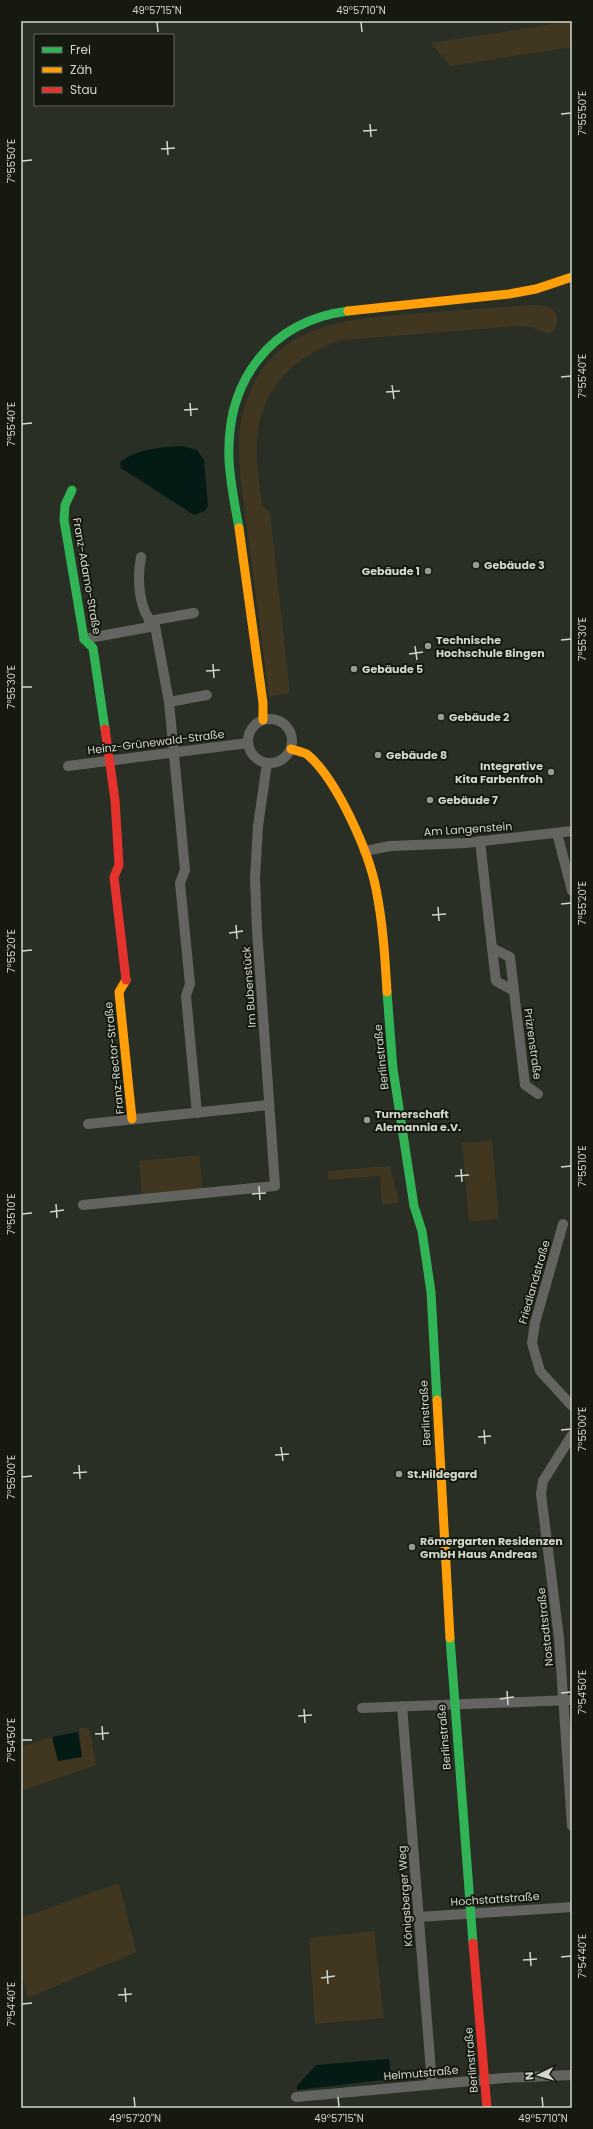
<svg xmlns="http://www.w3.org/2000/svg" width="593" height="2129" viewBox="0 0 593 2129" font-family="Poppins,sans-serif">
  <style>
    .green { fill: #413721 }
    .water { fill: #041b15 }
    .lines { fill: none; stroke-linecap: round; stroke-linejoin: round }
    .street { stroke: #63645f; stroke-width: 10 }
    .fast { stroke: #30b455; stroke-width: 9 }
    .slow { stroke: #ff9f0a; stroke-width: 9 }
    .jam { stroke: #e5322d; stroke-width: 9 }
    .ticks { fill: none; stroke: #d1d7ca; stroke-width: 1.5 }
    .poi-dot { fill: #969c90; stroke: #151910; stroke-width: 1.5 }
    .labels { text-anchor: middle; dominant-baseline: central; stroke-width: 4; stroke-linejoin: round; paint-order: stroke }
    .poi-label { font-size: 11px; font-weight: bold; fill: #d1d7ca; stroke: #151910; text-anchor: start }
    .street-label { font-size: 11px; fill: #d1d7ca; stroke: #151910 }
    .neatline { fill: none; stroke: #d1d7ca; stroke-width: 1.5 }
    .ticks-label { font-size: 10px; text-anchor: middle; fill: #d1d7ca }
  </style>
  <rect width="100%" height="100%" fill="#292f24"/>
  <!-- green -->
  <g class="green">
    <polygon points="572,21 572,47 451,66 431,43"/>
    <path d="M531 305C536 305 545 305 550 308 561 314 558 328 550 334L530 327 519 326 342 340C295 355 262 387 257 438 255 458 260 484 262 505L270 513 290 693 269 697 241 482C239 460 237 437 242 416 264 328 333 320 410 314 450 311 491 308 531 305Z"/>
    <polygon points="492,1140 499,1219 469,1222 462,1143"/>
    <polygon points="199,1155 203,1190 142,1196 139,1161"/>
    <polygon points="390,1166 399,1203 382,1205 380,1176 328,1180 328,1171"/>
    <polygon points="79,1728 86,1728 90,1731 96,1765 21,1791 21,1747 52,1737 58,1761 82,1757"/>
    <polygon points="119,1883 136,1952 28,1998 21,1969 21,1918"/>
    <polygon points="374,1931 384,2018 315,2024 309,1938"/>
  </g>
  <!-- water -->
  <g class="water">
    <path d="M182 446 197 450 204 460 208 506 205 511 194 515 121 468 120 462C137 449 161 447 182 446Z"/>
    <polygon points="78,1732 82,1757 58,1761 52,1737"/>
    <polygon points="389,2059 391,2079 297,2090 297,2086 316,2065"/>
  </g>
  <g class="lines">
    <!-- street -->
    <g class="street">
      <path d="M141 557C137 578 138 611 155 626L169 702 185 870 180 883 190 984 186 996 197 1113"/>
      <polyline points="149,621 194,613"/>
      <polyline points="84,639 155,626"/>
      <polyline points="169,702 207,695"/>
      <circle cx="270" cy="741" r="22"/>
      <polyline points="68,766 248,743"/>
      <polyline points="557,833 572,891"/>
      <polyline points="480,841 492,948 510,957 525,1085 538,1094"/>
      <polyline points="365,851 390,846 466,843 572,831"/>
      <polyline points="492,948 496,981 514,991"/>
      <polyline points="88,1124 269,1105"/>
      <polyline points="83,1205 275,1186 257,930 255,878 258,826 267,763"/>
      <polyline points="563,1224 535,1323 532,1343 540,1371 572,1406"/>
      <polyline points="572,1435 543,1481 541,1494 559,1638 572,1826"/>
      <polyline points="402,1706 432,2084"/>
      <polyline points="362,1708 572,1700"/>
      <polyline points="419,1917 572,1907"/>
      <polyline points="296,2097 504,2078 572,2075"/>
    </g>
    <!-- fast -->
    <g class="fast">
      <polyline points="72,490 65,505 64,520 84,639 93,648 105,729"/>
      <path d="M239 528C235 506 230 482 229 459 226 381 270 321 348 311"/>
      <polyline points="387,992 393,1069 414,1206 422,1231 431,1292 437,1400"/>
      <polyline points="450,1638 473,1943"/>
    </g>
    <!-- slow -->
    <g class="slow">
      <polyline points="348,311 509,294 536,289 572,277"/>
      <polyline points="239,528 263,703 263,720"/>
      <path d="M291 749C296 751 304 752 308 755 337 780 369 852 376 889 383 923 385 958 387 992"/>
      <polyline points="126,980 119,992 132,1119"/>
      <polyline points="437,1400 450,1638"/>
    </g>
    <!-- jam -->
    <g class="jam">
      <polyline points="105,729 115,800 119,865 114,877 126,980"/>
      <polyline points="473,1943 487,2108"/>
    </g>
  </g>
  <!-- ticks -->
  <path class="ticks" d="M157 22 158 32M361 22 362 32M561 114 571 113M370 124 371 137M363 131 377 130M167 141 168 155M161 149 175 148M22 161 32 160M561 377 571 376M392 385 394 399M386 392 400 391M190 403 191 416M184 410 198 409M22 424 32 423M561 640 571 639M415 646 417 660M409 654 423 652M213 664 214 678M206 671 220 670M22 687H32M561 904 571 903M438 907 439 921M432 915 446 914M236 925 237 939M229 933 243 931M22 951 32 950M561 1167 571 1166M461 1169 462 1182M455 1176 469 1175M259 1186 260 1200M252 1194 266 1193M56 1204 57 1218M50 1212 64 1210M22 1214 32 1213M484 1430 485 1444M561 1430 571 1429M478 1437 491 1436M281 1447 283 1461M275 1455 289 1454M79 1465 80 1479M73 1473 87 1472M22 1477 32 1476M507 1691 508 1705M561 1693 571 1692M500 1699 514 1697M304 1709 305 1723M298 1716 312 1715M102 1726 103 1740M95 1734 109 1733M22 1740H32M530 1952 531 1966M561 1957 571 1956M523 1960 537 1959M327 1970 328 1984M321 1978 335 1976M125 1988 126 2002M118 1995 132 1994M22 2004 32 2003M134 2097 135 2107M338 2097 339 2107M542 2097 543 2107"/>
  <!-- markers -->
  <g class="poi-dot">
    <circle cx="476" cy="565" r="4"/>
    <circle cx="428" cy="571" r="4"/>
    <circle cx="428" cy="646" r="4"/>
    <circle cx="354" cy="669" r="4"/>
    <circle cx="441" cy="717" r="4"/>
    <circle cx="378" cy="755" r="4"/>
    <circle cx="551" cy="772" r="4"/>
    <circle cx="430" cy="800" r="4"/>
    <circle cx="367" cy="1120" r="4"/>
    <circle cx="399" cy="1474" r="4"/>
    <circle cx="412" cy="1547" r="4"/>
  </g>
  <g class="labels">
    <!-- poi labels -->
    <g class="poi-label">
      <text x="484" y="565">Gebäude 3</text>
      <text x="420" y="571" text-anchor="end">Gebäude 1</text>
      <text x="436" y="640">Technische<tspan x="436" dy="13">Hochschule Bingen</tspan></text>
      <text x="362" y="669">Gebäude 5</text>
      <text x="449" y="717">Gebäude 2</text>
      <text x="386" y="755">Gebäude 8</text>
      <text x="543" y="766" text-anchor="end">Integrative<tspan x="543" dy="13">Kita Farbenfroh</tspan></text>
      <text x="438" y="800">Gebäude 7</text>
      <text x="375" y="1114">Turnerschaft<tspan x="375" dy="13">Alemannia e.V.</tspan></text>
      <text x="407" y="1474">St.Hildegard</text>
      <text x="420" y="1541">Römergarten Residenzen<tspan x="420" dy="13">GmbH Haus Andreas</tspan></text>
    </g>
    <!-- street labels -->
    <g class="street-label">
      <text transform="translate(87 576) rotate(80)">Franz-Adamo-Straße</text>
      <text transform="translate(156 742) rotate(-7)">Heinz-Grünewald-Straße</text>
      <text transform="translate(468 829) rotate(-4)">Am Langenstein</text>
      <text transform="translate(249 987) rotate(-94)">Im Bubenstück</text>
      <text transform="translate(533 1044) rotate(82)">Prizrenstraße</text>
      <text transform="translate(381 1057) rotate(-96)">Berlinstraße</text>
      <text transform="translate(114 1058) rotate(-96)">Franz-Rector-Straße</text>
      <text transform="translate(534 1282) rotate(-74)">Friedlandstraße</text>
      <text transform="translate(425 1413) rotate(-93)">Berlinstraße</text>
      <text transform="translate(545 1627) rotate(-96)">Nostadtstraße</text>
      <text transform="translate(444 1737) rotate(-95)">Berlinstraße</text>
      <text transform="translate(405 1896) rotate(-94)">Königsberger Weg</text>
      <text transform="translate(495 1899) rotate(-4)">Hochstattstraße</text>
      <text transform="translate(471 2060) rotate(-95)">Berlinstraße</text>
      <text transform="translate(421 2073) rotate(-5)">Helmutstraße</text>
    </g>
  </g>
  <!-- border -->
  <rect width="593" height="2129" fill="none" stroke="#151910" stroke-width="44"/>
  <!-- legend -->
  <rect x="34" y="34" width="140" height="72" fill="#151910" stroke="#60655a"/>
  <rect x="42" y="47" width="20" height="6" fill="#30b455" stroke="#60655a"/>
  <text x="70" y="54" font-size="12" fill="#d1d7ca">Frei</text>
  <rect x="42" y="67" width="20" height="6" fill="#ff9f0a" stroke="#60655a"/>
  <text x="70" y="74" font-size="12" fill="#d1d7ca">Zäh</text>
  <rect x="42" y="87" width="20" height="6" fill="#e5322d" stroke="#60655a"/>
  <text x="70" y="94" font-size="12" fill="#d1d7ca">Stau</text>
  <!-- north arrow -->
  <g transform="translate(539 2075) rotate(265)" stroke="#151910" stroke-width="3" paint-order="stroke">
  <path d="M0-3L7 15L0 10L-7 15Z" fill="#d1d7ca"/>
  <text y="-6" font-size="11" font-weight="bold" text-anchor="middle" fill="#d1d7ca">N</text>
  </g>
  <rect x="22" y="22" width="549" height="2085" class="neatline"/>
  <g class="ticks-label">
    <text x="157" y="14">49°57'15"N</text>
    <text x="361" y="14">49°57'10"N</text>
    <text transform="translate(582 113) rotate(-90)" y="4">7°55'50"E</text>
    <text transform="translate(11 161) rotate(-90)" y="4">7°55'50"E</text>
    <text transform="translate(582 376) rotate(-90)" y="4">7°55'40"E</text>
    <text transform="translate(11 424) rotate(-90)" y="4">7°55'40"E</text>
    <text transform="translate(582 639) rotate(-90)" y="4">7°55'30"E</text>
    <text transform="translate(11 687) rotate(-90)" y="4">7°55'30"E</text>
    <text transform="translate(582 903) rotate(-90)" y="4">7°55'20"E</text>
    <text transform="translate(11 951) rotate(-90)" y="4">7°55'20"E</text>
    <text transform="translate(582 1166) rotate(-90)" y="4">7°55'10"E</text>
    <text transform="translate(11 1214) rotate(-90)" y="4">7°55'10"E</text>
    <text transform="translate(582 1429) rotate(-90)" y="4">7°55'00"E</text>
    <text transform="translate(11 1477) rotate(-90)" y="4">7°55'00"E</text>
    <text transform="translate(582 1692) rotate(-90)" y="4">7°54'50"E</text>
    <text transform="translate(11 1740) rotate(-90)" y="4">7°54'50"E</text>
    <text transform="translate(582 1956) rotate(-90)" y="4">7°54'40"E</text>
    <text transform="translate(11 2004) rotate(-90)" y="4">7°54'40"E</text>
    <text x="135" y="2122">49°57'20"N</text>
    <text x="339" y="2122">49°57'15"N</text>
    <text x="543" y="2122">49°57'10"N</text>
  </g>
</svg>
